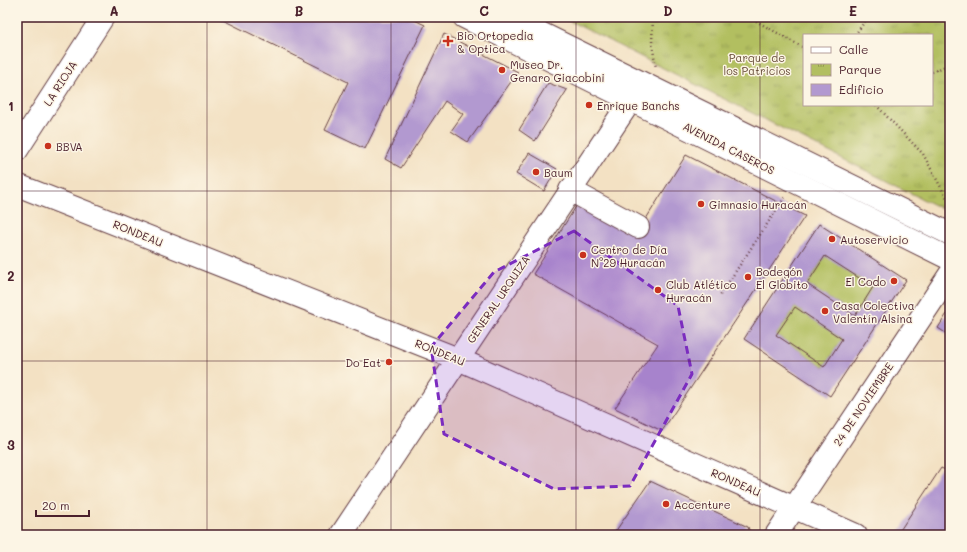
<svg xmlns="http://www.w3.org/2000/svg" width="967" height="552" viewBox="0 0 967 552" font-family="Mali,sans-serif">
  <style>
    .green { fill: #b2bf61; stroke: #7e6f46 }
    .park { fill: url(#park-tufts); stroke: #7e6f46; fill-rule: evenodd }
    .building { fill: #b299d0; fill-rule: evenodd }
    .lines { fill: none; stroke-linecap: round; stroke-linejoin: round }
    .minor-casing { stroke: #633c42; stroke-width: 24 }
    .major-casing { stroke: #633c42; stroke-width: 24 }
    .path { stroke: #633c42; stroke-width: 2.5; stroke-dasharray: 1 3; stroke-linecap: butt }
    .minor { stroke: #fff; stroke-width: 22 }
    .major { stroke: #fff; stroke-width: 22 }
    .marked { fill: #7b2cbf; fill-opacity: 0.2; stroke: #7b2cbf; stroke-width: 3; stroke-dasharray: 8 5; stroke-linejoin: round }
    .grid { fill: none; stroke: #4a1f2b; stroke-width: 1; stroke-opacity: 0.55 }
    .poi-dot { fill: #c8321e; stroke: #fcf5e5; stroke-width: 1.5 }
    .labels { text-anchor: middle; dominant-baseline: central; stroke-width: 3; stroke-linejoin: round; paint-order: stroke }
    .poi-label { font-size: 11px; fill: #4a1f2b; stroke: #fcf5e5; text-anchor: start }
    .park-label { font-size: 11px; fill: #694f3b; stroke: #fcf5e5 }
    .street-label { font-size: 11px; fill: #4a1f2b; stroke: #fcf5e5 }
    .neatline { fill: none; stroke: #4a1f2b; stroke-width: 1.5 }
    .grid-label { font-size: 13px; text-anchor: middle; font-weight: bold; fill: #4a1f2b }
  </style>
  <defs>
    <pattern id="park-tufts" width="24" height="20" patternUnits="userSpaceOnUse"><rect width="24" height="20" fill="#b2bf61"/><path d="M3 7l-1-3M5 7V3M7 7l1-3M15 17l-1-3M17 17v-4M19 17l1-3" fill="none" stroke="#939b50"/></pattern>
  </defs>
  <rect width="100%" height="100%" fill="#fcf5e5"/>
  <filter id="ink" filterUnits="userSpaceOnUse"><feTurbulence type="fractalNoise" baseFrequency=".025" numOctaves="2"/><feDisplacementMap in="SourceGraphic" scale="8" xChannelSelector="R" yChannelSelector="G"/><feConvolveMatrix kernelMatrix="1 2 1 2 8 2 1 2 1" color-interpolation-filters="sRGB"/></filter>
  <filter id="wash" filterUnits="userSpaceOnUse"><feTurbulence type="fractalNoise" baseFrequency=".012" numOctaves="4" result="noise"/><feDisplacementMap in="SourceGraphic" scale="16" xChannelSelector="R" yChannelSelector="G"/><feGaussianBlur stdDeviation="0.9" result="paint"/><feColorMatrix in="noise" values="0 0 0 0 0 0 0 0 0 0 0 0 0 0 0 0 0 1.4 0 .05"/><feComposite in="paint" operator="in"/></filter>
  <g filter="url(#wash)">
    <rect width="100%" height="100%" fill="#f3e1c3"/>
    <!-- green -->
    <g class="green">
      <polygon points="825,256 873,287 855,316 807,284"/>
      <polygon points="795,307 842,339 824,367 776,335"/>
    </g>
    <!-- park -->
    <path class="park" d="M562 17H950V213ZM804 35H932V105H804Z"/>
    <g id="blocks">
      <!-- building -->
      <g class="building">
        <polygon points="217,17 408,17 425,25 365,149 325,130 348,82"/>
        <polygon points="444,34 518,72 468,142 451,131 463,114 445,101 401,168 385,159"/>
        <polygon points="548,83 567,90 535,141 519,130"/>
        <polygon points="529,153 557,169 544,191 516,174"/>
        <polygon points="686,155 805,216 662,431 615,408 658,344 533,274 577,205 639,230"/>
        <path d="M819 224 906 280 830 396 744 339ZM825 256 873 287 855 316 807 284ZM795 307 842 339 824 367 776 335Z"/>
        <polygon points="950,309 950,336 938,328"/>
        <polygon points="941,468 950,472 950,535 897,535"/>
        <polygon points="650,481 748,527 751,535 613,535"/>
      </g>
    </g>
  </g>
  <g filter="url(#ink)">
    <use href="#blocks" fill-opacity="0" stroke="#633c42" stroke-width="1"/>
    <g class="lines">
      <!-- minor casing -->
      <g class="minor-casing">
        <g id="minor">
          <polyline points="17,150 103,17"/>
          <polyline points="17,185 458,359 856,535"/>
          <polyline points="570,190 638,227"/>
          <polyline points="341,535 641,85"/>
          <polyline points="776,535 950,274"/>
        </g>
      </g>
      <!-- major casing -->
      <g class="major-casing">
        <g id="major">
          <polyline points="464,17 950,259"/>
          <polyline points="508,17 950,234"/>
        </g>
      </g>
      <!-- path -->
      <g class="path">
        <polyline points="653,17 652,43 656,68"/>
        <polyline points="749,17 804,48"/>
        <polyline points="855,35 868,17"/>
        <polyline points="932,72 950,64"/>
        <polyline points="876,105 923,154 950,204"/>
        <polyline points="720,295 785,197"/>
      </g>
      <!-- minor -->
      <use href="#minor" class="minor"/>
      <!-- major -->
      <use href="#major" class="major"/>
    </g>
  </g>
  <!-- marked area -->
  <path class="marked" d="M574 231 678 306 692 374 630 486 554 489 444 434 431 347 494 272Z"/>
  <!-- grid -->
  <path class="grid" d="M207 17V535M391 17V535M576 17V535M760 17V535M17 191H950M17 361H950"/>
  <!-- markers -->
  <g class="poi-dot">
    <path d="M446 35h4v4h4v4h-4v4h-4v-4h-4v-4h4z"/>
    <circle cx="502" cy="70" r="4"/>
    <circle cx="589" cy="105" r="4"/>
    <circle cx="48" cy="146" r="4"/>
    <circle cx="536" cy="172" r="4"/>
    <circle cx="701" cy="204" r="4"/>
    <circle cx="832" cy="239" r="4"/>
    <circle cx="583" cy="255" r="4"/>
    <circle cx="748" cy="277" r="4"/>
    <circle cx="894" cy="281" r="4"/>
    <circle cx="658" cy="290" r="4"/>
    <circle cx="825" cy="311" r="4"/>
    <circle cx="389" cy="362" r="4"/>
    <circle cx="666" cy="504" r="4"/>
  </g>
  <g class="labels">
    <!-- poi labels -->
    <g class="poi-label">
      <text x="457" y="35">Bio Ortopedia<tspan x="457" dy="13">&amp; Optica</tspan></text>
      <text x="510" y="64">Museo Dr.<tspan x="510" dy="13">Genaro Giacobini</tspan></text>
      <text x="597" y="105">Enrique Banchs</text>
      <text x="56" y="146">BBVA</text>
      <text x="544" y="172">Baum</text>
      <text x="709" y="204">Gimnasio Huracán</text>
      <text x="840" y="239">Autoservicio</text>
      <text x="591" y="249">Centro de Día<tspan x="591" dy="13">N°29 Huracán</tspan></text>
      <text x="756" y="271">Bodegón<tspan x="756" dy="13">El Globito</tspan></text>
      <text x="886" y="281" text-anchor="end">El Codo</text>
      <text x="666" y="284">Club Atlético<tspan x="666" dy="13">Huracán</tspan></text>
      <text x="833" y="305">Casa Colectiva<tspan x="833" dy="13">Valentín Alsina</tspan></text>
      <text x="381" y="362" text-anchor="end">Do Eat</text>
      <text x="674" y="504">Accenture</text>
    </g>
    <!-- park labels -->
    <g class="park-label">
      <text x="757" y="57">Parque de<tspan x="757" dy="13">los Patricios</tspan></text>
    </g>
    <!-- street labels -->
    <g class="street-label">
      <text transform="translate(60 83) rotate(-57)">LA RIOJA</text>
      <text transform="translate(729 148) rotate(27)">AVENIDA CASEROS</text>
      <text transform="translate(138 233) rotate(22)">RONDEAU</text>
      <text transform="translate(498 299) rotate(-56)">GENERAL URQUIZA</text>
      <text transform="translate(440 352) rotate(22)">RONDEAU</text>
      <text transform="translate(863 404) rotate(-56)">24 DE NOVIEMBRE</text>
      <text transform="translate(736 482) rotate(24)">RONDEAU</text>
    </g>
  </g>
  <!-- margin -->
  <rect width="967" height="552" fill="none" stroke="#fcf5e5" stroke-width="44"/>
  <!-- legend -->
  <rect x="803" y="34" width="130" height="72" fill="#fcf5e5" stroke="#b59f9b"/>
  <rect x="811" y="47" width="20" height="6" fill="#ffffff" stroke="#b59f9b"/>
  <text x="839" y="54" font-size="12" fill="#4a1f2b">Calle</text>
  <rect x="811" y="64" width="20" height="12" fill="url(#park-tufts)" stroke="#b59f9b"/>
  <text x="839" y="74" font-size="12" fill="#4a1f2b">Parque</text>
  <rect x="811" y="84" width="20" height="12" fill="#b299d0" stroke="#b59f9b"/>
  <text x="839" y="94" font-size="12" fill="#4a1f2b">Edificio</text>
  <!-- scale -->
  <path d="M36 510v6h53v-6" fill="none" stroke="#4a1f2b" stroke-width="2"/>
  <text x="42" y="510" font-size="12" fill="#4a1f2b" stroke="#fcf5e5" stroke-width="3" paint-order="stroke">20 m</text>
  <rect x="22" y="22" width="923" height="508" class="neatline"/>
  <g class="grid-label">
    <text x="114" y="16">A</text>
    <text x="299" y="16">B</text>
    <text x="484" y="16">C</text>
    <text x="668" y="16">D</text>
    <text x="853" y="16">E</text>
    <text x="11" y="111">1</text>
    <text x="11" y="281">2</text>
    <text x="11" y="450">3</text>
  </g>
</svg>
